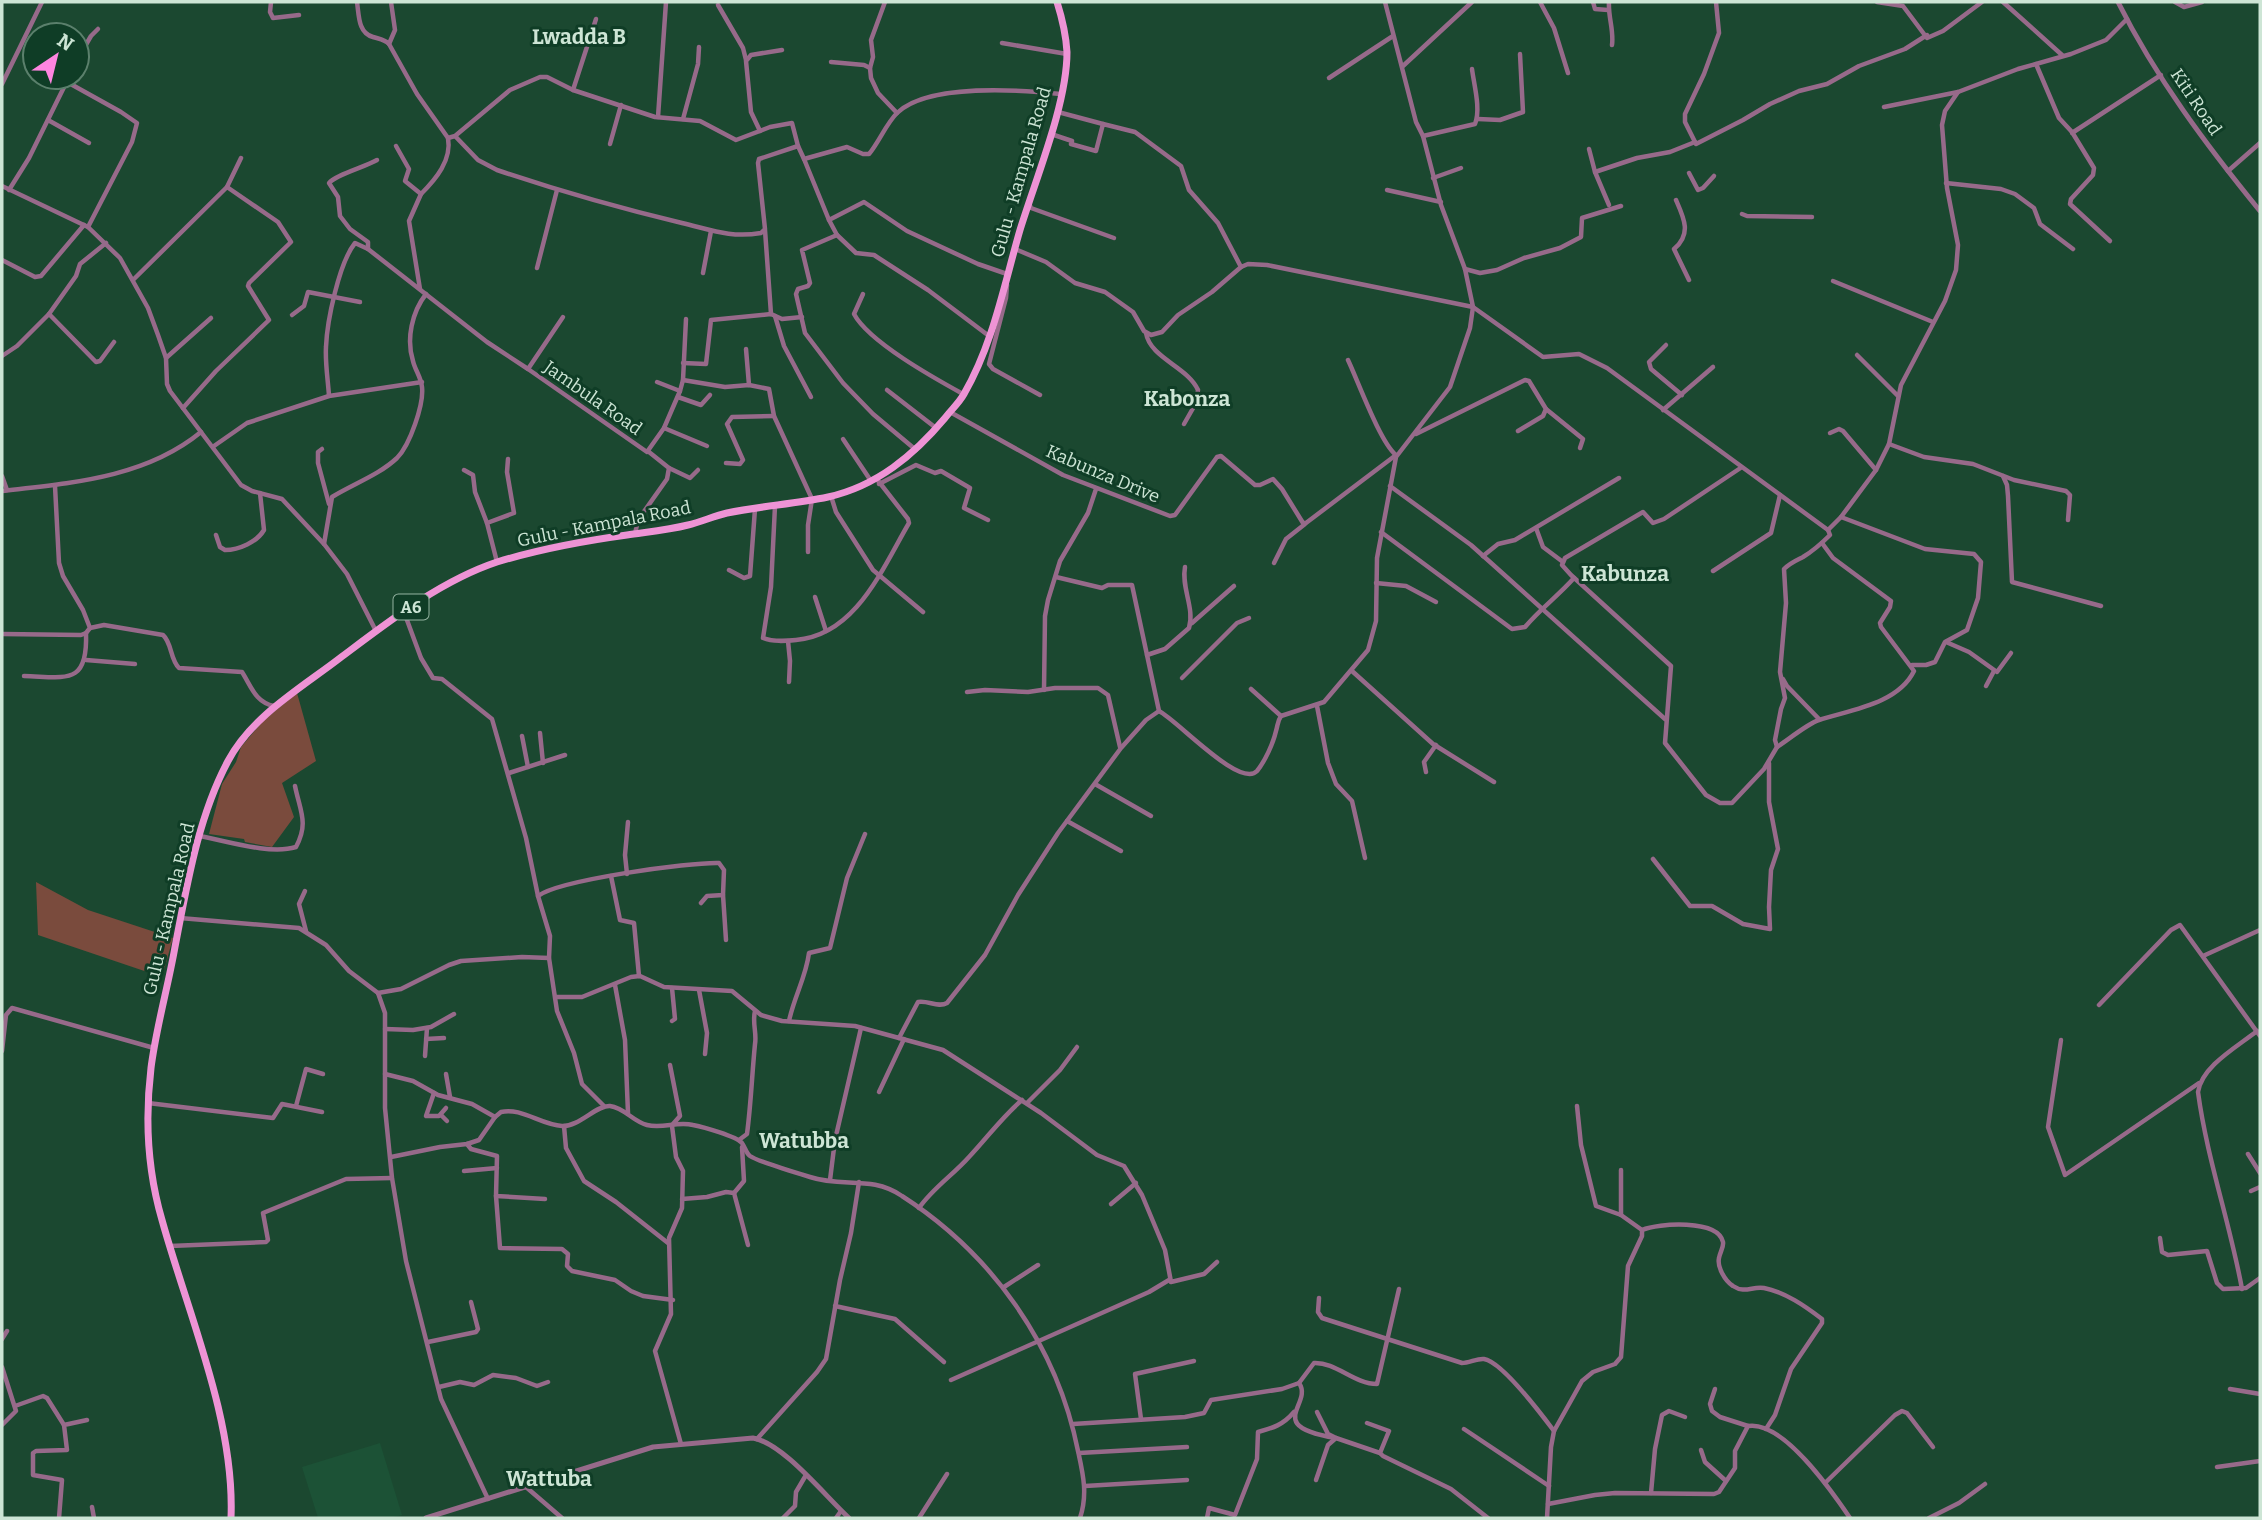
<svg xmlns="http://www.w3.org/2000/svg" width="2262" height="1520" viewBox="0 0 2262 1520" font-family="Bitter,serif">
  <style>
    .built { fill: #1c5236 }
    .green { fill: #7a4b3d }
    .lines { fill: none; stroke-linecap: round; stroke-linejoin: round }
    .minor { stroke: #976a8a; stroke-width: 4.5 }
    .tertiary { stroke: #976a8a; stroke-width: 5 }
    .primary { stroke: #ee93d5; stroke-width: 7 }
    .labels { text-anchor: middle; dominant-baseline: central; stroke-width: 6; stroke-linejoin: round; paint-order: stroke }
    .shield { fill: #0f3d26; stroke: #94b3a0; stroke-width: 2 }
    .shield-label { font-size: 16px; font-weight: bold; fill: #cde5d5 }
    .street-label { font-size: 18px; fill: #cde5d5; stroke: #0f3d26 }
    .quarter-label { font-size: 21px; font-weight: bold; fill: #cde5d5; stroke: #0f3d26 }
  </style>
  <rect width="100%" height="100%" fill="#1b4830"/>
  <!-- built -->
  <polygon class="built" points="380,1443 402,1515 390,1518 318,1518 302,1467"/>
  <!-- green -->
  <g class="green">
    <polygon points="297,693 316,761 282,783 294,817 272,847 245,842 244,839 209,834 222,784 236,762 241,747 263,721"/>
    <polygon points="36,882 88,910 173,938 162,977 38,935"/>
  </g>
  <g class="lines">
    <!-- minor -->
    <g class="minor">
      <polyline points="271,2 270,12 273,18 299,15"/>
      <path d="M357 2C359 15 358 33 373 37 379 39 384 39 389 44L417 94 448 138 455 136 510 90 540 77H547L573 90 655 117 700 121 736 140 770 127 792 123 798 146 759 159 758 163 765 229 761 233C730 238 712 230 682 223 619 208 559 191 497 170L478 160 455 136"/>
      <polyline points="885,2 871,40 873,57 870,68 871,78 878,93 897,113"/>
      <polyline points="1540,2 1554,28 1568,73"/>
      <polyline points="1593,2 1595,9 1608,10"/>
      <path d="M1609 2C1608 17 1614 30 1612 45"/>
      <polyline points="1716,2 1719,33 1704,74 1685,114 1685,122 1696,144 1743,120 1770,104 1799,91 1827,84 1859,66 1905,49 1927,35"/>
      <polyline points="1877,2 1903,6 1927,38 1943,31 1982,2"/>
      <polyline points="2003,2 2062,55"/>
      <polyline points="2175,2 2184,7 2202,2"/>
      <polyline points="718,5 743,48 746,60"/>
      <polyline points="1002,43 1067,54"/>
      <polyline points="389,44 395,30 391,2"/>
      <polyline points="77,60 91,36 98,29"/>
      <polyline points="831,62 864,65 870,68"/>
      <polyline points="2036,64 2059,118 2072,132 2094,168 2093,175 2071,199 2070,204 2110,241"/>
      <polyline points="1403,66 1472,2"/>
      <polyline points="1329,78 1393,36"/>
      <polyline points="67,82 121,112 137,123 132,142 88,227"/>
      <polyline points="2,84 42,2"/>
      <polyline points="573,90 596,19"/>
      <polyline points="1884,107 1958,92 2018,69 2071,54 2106,40 2127,19"/>
      <polyline points="1058,112 1103,124"/>
      <polyline points="658,117 666,2"/>
      <polyline points="683,119 698,64 699,47"/>
      <polyline points="1478,119 1500,120 1523,112 1520,54"/>
      <polyline points="48,120 89,143"/>
      <polyline points="760,131 751,112 746,61 751,55 782,50"/>
      <polyline points="2072,133 2161,75"/>
      <polyline points="1051,134 1072,141 1071,144 1096,151 1103,124 1135,132 1181,166 1189,190 1218,223 1241,267"/>
      <path d="M1423 136 1475 124C1481 109 1474 85 1472 69"/>
      <polyline points="610,144 621,105"/>
      <path d="M396 146 409 169 405 181 421 194C436 179 452 160 448 138"/>
      <path d="M798 146 804 159 847 147 863 154H869C879 142 886 124 897 113 928 83 1021 90 1061 94"/>
      <polyline points="1589,149 1595,172 1609,205"/>
      <polyline points="804,159 829,220"/>
      <polyline points="2228,171 2260,143"/>
      <polyline points="1595,172 1637,158 1670,152 1695,142"/>
      <polyline points="1689,173 1698,190 1703,188 1714,176"/>
      <polyline points="1433,178 1461,168"/>
      <polyline points="1946,183 2001,189 2015,194 2034,208 2040,224 2073,249"/>
      <polyline points="2,186 88,227 120,258 148,308 158,335 166,358 167,384 170,391 241,485 252,491 282,499 324,544 347,574 376,631"/>
      <polyline points="9,190 29,158 69,77"/>
      <polyline points="1387,190 1441,202"/>
      <path d="M1676 200C1684 218 1692 234 1674 249L1689 280"/>
      <polyline points="1029,203 1031,208 1114,238"/>
      <polyline points="1742,214 1747,216 1812,217"/>
      <polyline points="765,230 771,314"/>
      <polyline points="837,235 802,250 810,283 808,286 798,289 796,294 805,333 843,383 873,414 916,450"/>
      <path d="M368 249V242L350 229 340 216 338 197 329 183C335 175 365 167 377 160"/>
      <path d="M1015 249 1046 262 1075 283 1105 292 1133 312 1144 331 1151 335 1162 332 1178 315 1212 292 1241 267 1248 264 1267 265 1473 307 1543 357 1579 354 1607 368 1828 530 1830 535C1822 543 1813 551 1803 557 1795 561 1790 563 1784 569L1786 603 1780 672 1785 698 1781 709 1775 740 1777 747 1764 769 1732 803H1720L1706 795 1665 743 1671 666 1571 575 1562 565 1565 558 1643 512 1653 523 1664 519 1742 467"/>
      <polyline points="2,260 35,277 41,276 84,225"/>
      <polyline points="537,268 557,190"/>
      <polyline points="1465,269 1480,273 1497,270 1524,258 1560,248 1581,237 1582,218 1621,206"/>
      <polyline points="703,273 711,231"/>
      <polyline points="133,280 227,187 241,158"/>
      <polyline points="1833,281 1933,322"/>
      <polyline points="1007,285 1006,298 989,364 993,369 1040,395"/>
      <polyline points="420,289 409,221 421,194"/>
      <path d="M863 294 854 314C869 342 934 378 963 394"/>
      <polyline points="49,314 76,276 80,264 106,243"/>
      <polyline points="292,315 304,306 308,292 360,302"/>
      <polyline points="775,316 784,346 811,397"/>
      <polyline points="563,317 528,369 647,452 664,428 680,391 683,380 686,319"/>
      <path d="M1146 333C1150 358 1188 367 1198 390L1196 403 1184 424"/>
      <polyline points="989,336 928,290 874,255 856,253 837,235 829,220 864,202 907,231 978,264 1007,274"/>
      <polyline points="1666,345 1649,362 1651,369 1682,395"/>
      <polyline points="746,349 749,385"/>
      <polyline points="1857,355 1898,396"/>
      <polyline points="2,356 17,346 49,314 96,362 100,361 114,342"/>
      <polyline points="166,358 211,318"/>
      <polyline points="683,363 706,364 711,320 771,314 782,319 802,317"/>
      <polyline points="683,380 725,387 749,385 769,389 774,416 812,499 808,525 808,552"/>
      <polyline points="657,382 680,391"/>
      <polyline points="887,390 936,428"/>
      <path d="M329 396C328 380 325 363 326 347 327 321 339 263 355 243L368 249 487 342 528 369"/>
      <polyline points="678,397 701,405 710,395"/>
      <polyline points="183,408 216,371 269,320 248,286 249,283 291,242 278,222 227,187"/>
      <polyline points="1546,409 1583,439 1580,448"/>
      <polyline points="1663,410 1713,367"/>
      <path d="M950 412 1063 475 1170 516 1175 515 1217 457 1221 456 1255 485H1260L1273 479 1282 489 1303 523H1306L1396 455C1380 442 1358 381 1348 360"/>
      <polyline points="664,428 707,446"/>
      <polyline points="1830,433 1839,429 1843,431 1876,470"/>
      <polyline points="1416,434 1525,380 1529,381 1546,409 1543,416 1518,431"/>
      <polyline points="843,439 871,481"/>
      <polyline points="1889,444 1924,457 1973,464 2014,480 2066,491 2070,495 2068,520"/>
      <polyline points="214,446 247,423 329,396 422,382"/>
      <polyline points="322,449 318,452 318,463 329,504"/>
      <polyline points="726,463 740,464 743,460 727,424 732,417 774,416"/>
      <polyline points="669,468 690,478 698,470"/>
      <polyline points="464,470 473,475 475,492 487,523 497,562"/>
      <polyline points="2,476 7,490"/>
      <polyline points="2003,476 2007,485 2008,496 2012,582 2101,606"/>
      <polyline points="879,484 916,465 935,473 941,471 970,488 964,508 988,520"/>
      <polyline points="1390,486 1471,545 1665,719"/>
      <path d="M2 491C71 483 145 478 201 432"/>
      <polyline points="831,496 836,512 873,570 923,612"/>
      <path d="M775 506 771 587 763 638C773 642 785 641 796 640 856 635 882 569 909 523L908 519 876 478"/>
      <polyline points="1841,517 1925,549 1974,554 1981,562 1978,598 1967,630 1945,642 1935,662 1926,665 1912,665"/>
      <polyline points="487,523 514,513 507,472 508,459"/>
      <polyline points="1536,528 1543,547 1563,562"/>
      <polyline points="1828,530 1841,517 1876,470 1889,444 1901,385 1945,301 1956,270 1958,245 1947,188 1942,125 1945,111 1958,92"/>
      <path d="M1381 532 1512 629 1525 627C1540 609 1558 596 1574 578"/>
      <polyline points="635,534 638,520 667,479 669,468 649,452"/>
      <path d="M216 535 220 547 225 550C239 550 257 542 264 530L260 493"/>
      <path d="M324 544 332 497C353 484 379 475 397 458 410 445 424 404 422 387 421 377 415 370 413 361 406 339 412 312 426 294"/>
      <polyline points="1483,556 1498,544 1515,540 1619,478"/>
      <polyline points="1274,563 1286,539 1305,524"/>
      <polyline points="729,570 744,578 750,576 755,509"/>
      <polyline points="1713,571 1771,533 1780,495"/>
      <path d="M1056 577 1102 588 1108 585H1132L1159 711C1177 720 1240 789 1257 771 1265 761 1273 744 1276 731 1278 725 1277 722 1281 716L1324 702 1368 650 1376 621 1377 558 1396 457 1450 387 1470 328 1473 307 1465 269 1441 205 1423 136 1416 122 1385 2"/>
      <polyline points="1376,583 1406,586 1436,602"/>
      <polyline points="815,597 826,631"/>
      <polyline points="404,612 421,658 433,678 442,679 492,719 526,838 538,896"/>
      <polyline points="1192,623 1234,586"/>
      <path d="M90 628 104 625 163 635C172 643 170 659 179 668L242 672C251 686 255 702 274 706"/>
      <polyline points="2,634 81,635 86,633 90,628 83,610 63,576 59,563 55,486"/>
      <polyline points="788,641 790,661 789,682"/>
      <polyline points="1946,642 1969,652 1997,672 2011,653"/>
      <path d="M1147 655 1165 649 1189 628C1195 608 1181 588 1185 567"/>
      <polyline points="86,660 135,664"/>
      <polyline points="1352,671 1433,744 1494,782"/>
      <path d="M24 676C66 677 88 686 86 633"/>
      <polyline points="1182,678 1237,623 1249,618"/>
      <polyline points="1783,679 1787,686 1819,719"/>
      <polyline points="1986,686 1994,671"/>
      <polyline points="1251,689 1281,716"/>
      <polyline points="1044,690 1045,616 1048,600 1060,561 1088,513 1096,489"/>
      <polyline points="967,692 985,690 1028,692 1055,688 1098,688 1108,695 1120,747"/>
      <polyline points="1317,706 1328,763 1336,784 1352,801 1365,858"/>
      <polyline points="540,733 543,763"/>
      <polyline points="522,736 528,767"/>
      <path d="M1777 747C1788 740 1807 724 1819 720 1850 710 1898 704 1914 671L1881 627 1880 623 1890 607 1891 601 1833 558 1822 543"/>
      <polyline points="1426,772 1424,762 1436,745"/>
      <polyline points="509,773 565,755"/>
      <polyline points="1095,784 1151,816"/>
      <polyline points="1067,821 1121,851"/>
      <path d="M200 836C227 841 270 855 296 847 309 823 300 811 295 786"/>
      <polyline points="1653,859 1690,906 1712,906 1743,924 1770,929 1769,907 1771,870 1778,849 1769,802 1769,763"/>
      <polyline points="627,874 625,855 628,822"/>
      <polyline points="611,876 620,920 634,923 639,976"/>
      <polyline points="305,891 299,904 306,931"/>
      <polyline points="723,895 726,940"/>
      <polyline points="180,918 299,928 326,945 349,971 378,993 385,1013 385,1108 392,1178 406,1261 441,1399 488,1499"/>
      <polyline points="2203,956 2260,930"/>
      <polyline points="615,985 625,1040 628,1113"/>
      <polyline points="699,990 707,1033 705,1054"/>
      <polyline points="378,993 401,989 449,965 461,961 522,957 549,958"/>
      <path d="M556 997H582L631 977 640 976 664 987 732 991 761 1015 782 1021 855 1026 899 1038 918 1002C928 1000 938 1008 947 1003L985 955 1018 895 1058 833 1121 748 1146 720 1159 711"/>
      <polyline points="2099,1005 2171,930 2180,925 2260,1036"/>
      <polyline points="672,1021 675,1019 672,988"/>
      <path d="M789 1021C794 997 806 977 809 953L830 948 847 878 865 834"/>
      <polyline points="385,1029 413,1030 431,1027 454,1014"/>
      <polyline points="899,1038 943,1050 1041,1113 1097,1155 1124,1166 1142,1195 1165,1250 1171,1282 1204,1274 1217,1262"/>
      <polyline points="426,1039 444,1038"/>
      <polyline points="2061,1040 2048,1127 2065,1175 2199,1083"/>
      <polyline points="2,1051 6,1015 12,1008 154,1048"/>
      <polyline points="425,1056 427,1028"/>
      <polyline points="670,1065 680,1116 673,1124"/>
      <polyline points="385,1074 413,1081 438,1095 472,1104 495,1117"/>
      <polyline points="446,1074 450,1097"/>
      <polyline points="879,1092 904,1039"/>
      <polyline points="434,1093 426,1116 439,1116 446,1108"/>
      <polyline points="148,1103 273,1118 282,1104 322,1112"/>
      <polyline points="1027,1103 1060,1070 1077,1047"/>
      <polyline points="296,1106 306,1069 323,1074"/>
      <path d="M604 1106 582 1084 574 1053 557 1011 549 958 550 936 538 896C559 880 689 862 719 863L724 870 723 895 707 896 701 903"/>
      <polyline points="441,1115 447,1121"/>
      <polyline points="564,1126 566,1148 584,1181 616,1202 668,1243"/>
      <polyline points="672,1126 676,1157 683,1171 682,1208 669,1238 671,1314 655,1351 681,1444"/>
      <path d="M739 1140 747 1134C751 1104 752 1074 755 1044 757 1033 752 1023 755 1011"/>
      <polyline points="467,1144 471,1149 497,1156 496,1196 545,1199"/>
      <polyline points="2248,1154 2260,1173"/>
      <path d="M391 1157 440 1147 467 1144 479 1140 495 1117 501 1112C521 1107 541 1125 562 1126 579 1127 596 1105 610 1106 625 1108 632 1121 647 1125 663 1129 677 1121 693 1125 703 1127 736 1136 742 1143 745 1147 746 1153 750 1156 757 1161 800 1174 810 1177 843 1188 871 1175 902 1196 992 1254 1057 1345 1078 1451 1083 1474 1088 1494 1080 1518"/>
      <polyline points="1621,1170 1621,1215"/>
      <polyline points="464,1171 497,1168"/>
      <polyline points="830,1180 835,1140 861,1028"/>
      <polyline points="2251,1191 2260,1187"/>
      <polyline points="734,1193 744,1181 742,1147"/>
      <polyline points="496,1196 500,1248 562,1249 568,1254 567,1266 572,1271 615,1280 631,1291 643,1296 673,1300"/>
      <polyline points="682,1199 707,1197 726,1192 734,1193 748,1245"/>
      <polyline points="1111,1204 1136,1183"/>
      <path d="M919 1208C933 1188 953 1175 969 1157 987 1138 1002 1117 1022 1100"/>
      <path d="M1642 1230C1658 1223 1718 1219 1723 1242 1724 1247 1720 1252 1719 1258 1717 1267 1725 1281 1733 1286 1745 1294 1752 1286 1764 1288 1785 1292 1805 1306 1822 1319V1323L1791 1369 1775 1415 1766 1429"/>
      <polyline points="2160,1238 2162,1252 2168,1255 2207,1251 2217,1283 2223,1289 2246,1288 2260,1278"/>
      <polyline points="170,1246 266,1242 268,1240 263,1213 346,1179 392,1178"/>
      <polyline points="1004,1287 1038,1265"/>
      <path d="M2242 1289C2230 1223 2207 1159 2198 1092 2202 1066 2237 1047 2257 1031"/>
      <path d="M1319 1298 1318 1312 1322 1318 1462 1363C1469 1363 1478 1358 1484 1359 1502 1362 1542 1415 1554 1431"/>
      <polyline points="835,1306 895,1319 944,1362"/>
      <polyline points="2,1339 7,1331"/>
      <polyline points="428,1342 476,1332 478,1329 471,1302"/>
      <polyline points="2,1367 16,1411 2,1425"/>
      <polyline points="951,1380 1149,1292 1169,1280"/>
      <path d="M1299 1383C1314 1404 1262 1426 1336 1438L1328 1434 1317 1412"/>
      <polyline points="439,1387 460,1382 474,1385 493,1375 516,1378 537,1386 548,1382"/>
      <polyline points="1715,1389 1710,1404 1712,1411 1720,1417 1748,1426"/>
      <polyline points="2230,1389 2260,1394"/>
      <polyline points="15,1406 43,1396 47,1398 64,1425"/>
      <polyline points="1141,1419 1135,1374 1194,1361"/>
      <polyline points="1367,1423 1389,1431 1380,1453 1383,1456 1451,1489 1488,1518"/>
      <path d="M1073 1424 1185 1417 1204 1413 1211 1400 1282 1389 1299 1383 1314 1363C1336 1362 1354 1384 1377 1384L1399 1289"/>
      <polyline points="1464,1429 1549,1486"/>
      <polyline points="757,1439 817,1372 826,1359 840,1280 851,1233 859,1182"/>
      <polyline points="1701,1450 1705,1462 1726,1481"/>
      <polyline points="1079,1453 1187,1447"/>
      <polyline points="2217,1467 2260,1461"/>
      <polyline points="1316,1480 1328,1445 1336,1438 1380,1453"/>
      <polyline points="1825,1483 1895,1415 1902,1411 1907,1413 1933,1447"/>
      <polyline points="1085,1486 1187,1480"/>
      <polyline points="526,1487 562,1518"/>
      <polyline points="1651,1493 1655,1449 1662,1415 1669,1411 1685,1417"/>
      <path d="M1548 1504 1595 1495 1615 1493 1714 1494 1719 1492 1735 1468V1451L1748 1426C1783 1420 1833 1493 1850 1518"/>
      <polyline points="92,1507 94,1518"/>
      <polyline points="59,1518 62,1480 33,1475 33,1453 36,1451 67,1450 64,1425 87,1420"/>
      <polyline points="783,1518 795,1506 796,1492 806,1475"/>
      <polyline points="836,1518 841,1511"/>
      <polyline points="919,1518 947,1474"/>
      <path d="M1207 1518 1209 1508 1235 1515 1257 1459 1258 1432C1273 1428 1283 1425 1294 1412"/>
      <polyline points="1547,1518 1551,1447 1554,1431 1582,1381 1593,1372 1615,1364 1621,1357 1628,1266 1642,1236 1642,1230 1621,1215 1596,1206 1581,1145 1577,1106"/>
      <polyline points="1929,1518 1959,1503 1985,1484"/>
    </g>
    <!-- tertiary -->
    <g class="tertiary">
      <path d="M2118 2C2156 78 2207 146 2260 211"/>
      <path d="M426 1518 653 1447 753 1438C783 1443 825 1496 849 1518"/>
    </g>
    <!-- primary -->
    <path class="primary" d="M231 1518C235 1420 188 1314 162 1220 148 1172 145 1118 151 1068 156 1028 168 987 175 947 187 885 198 817 228 761 252 716 301 688 340 658 388 622 440 581 497 562 540 549 583 541 627 535 647 532 668 530 688 525 701 522 714 516 727 513 760 506 795 504 828 497 877 486 914 455 945 418 951 410 959 403 964 394 993 344 1004 285 1020 230 1036 178 1067 104 1067 52 1066 35 1062 18 1057 2"/>
  </g>
  <g class="labels">
    <!-- shield labels -->
    <rect class="shield" x="393.5" y="594.5" width="35" height="25" rx="5"/>
    <g class="shield-label">
      <text x="411" y="607">A6</text>
    </g>
    <!-- street labels -->
    <g class="street-label">
      <text transform="translate(2196 102) rotate(56)">Kiti Road</text>
      <text transform="translate(1021 172) rotate(-74)">Gulu - Kampala Road</text>
      <text transform="translate(593 398) rotate(35)">Jambula Road</text>
      <text transform="translate(1103 474) rotate(23)">Kabunza Drive</text>
      <text transform="translate(604 524) rotate(-11)">Gulu - Kampala Road</text>
      <text transform="translate(169 909) rotate(-77)">Gulu - Kampala Road</text>
    </g>
    <!-- quarter labels -->
    <g class="quarter-label">
      <text x="579" y="37">Lwadda B</text>
      <text x="1187" y="399">Kabonza</text>
      <text x="1625" y="574">Kabunza</text>
      <text x="804" y="1141">Watubba</text>
      <text x="549" y="1479">Wattuba</text>
    </g>
  </g>
  <!-- border -->
  <rect width="2262" height="1520" fill="none" stroke="#cde5d5" stroke-width="7"/>
  <!-- north arrow -->
  <g transform="translate(56 56) rotate(35)"><circle r="33" fill="#0f3d26" stroke="#5b806c" stroke-width="2"/>
  <path d="M0-5L12 26L0 18L-12 26Z" fill="#fe85e0"/>
  <text y="-10" font-size="19" font-weight="bold" text-anchor="middle" fill="#cde5d5">N</text>
  </g>
</svg>
